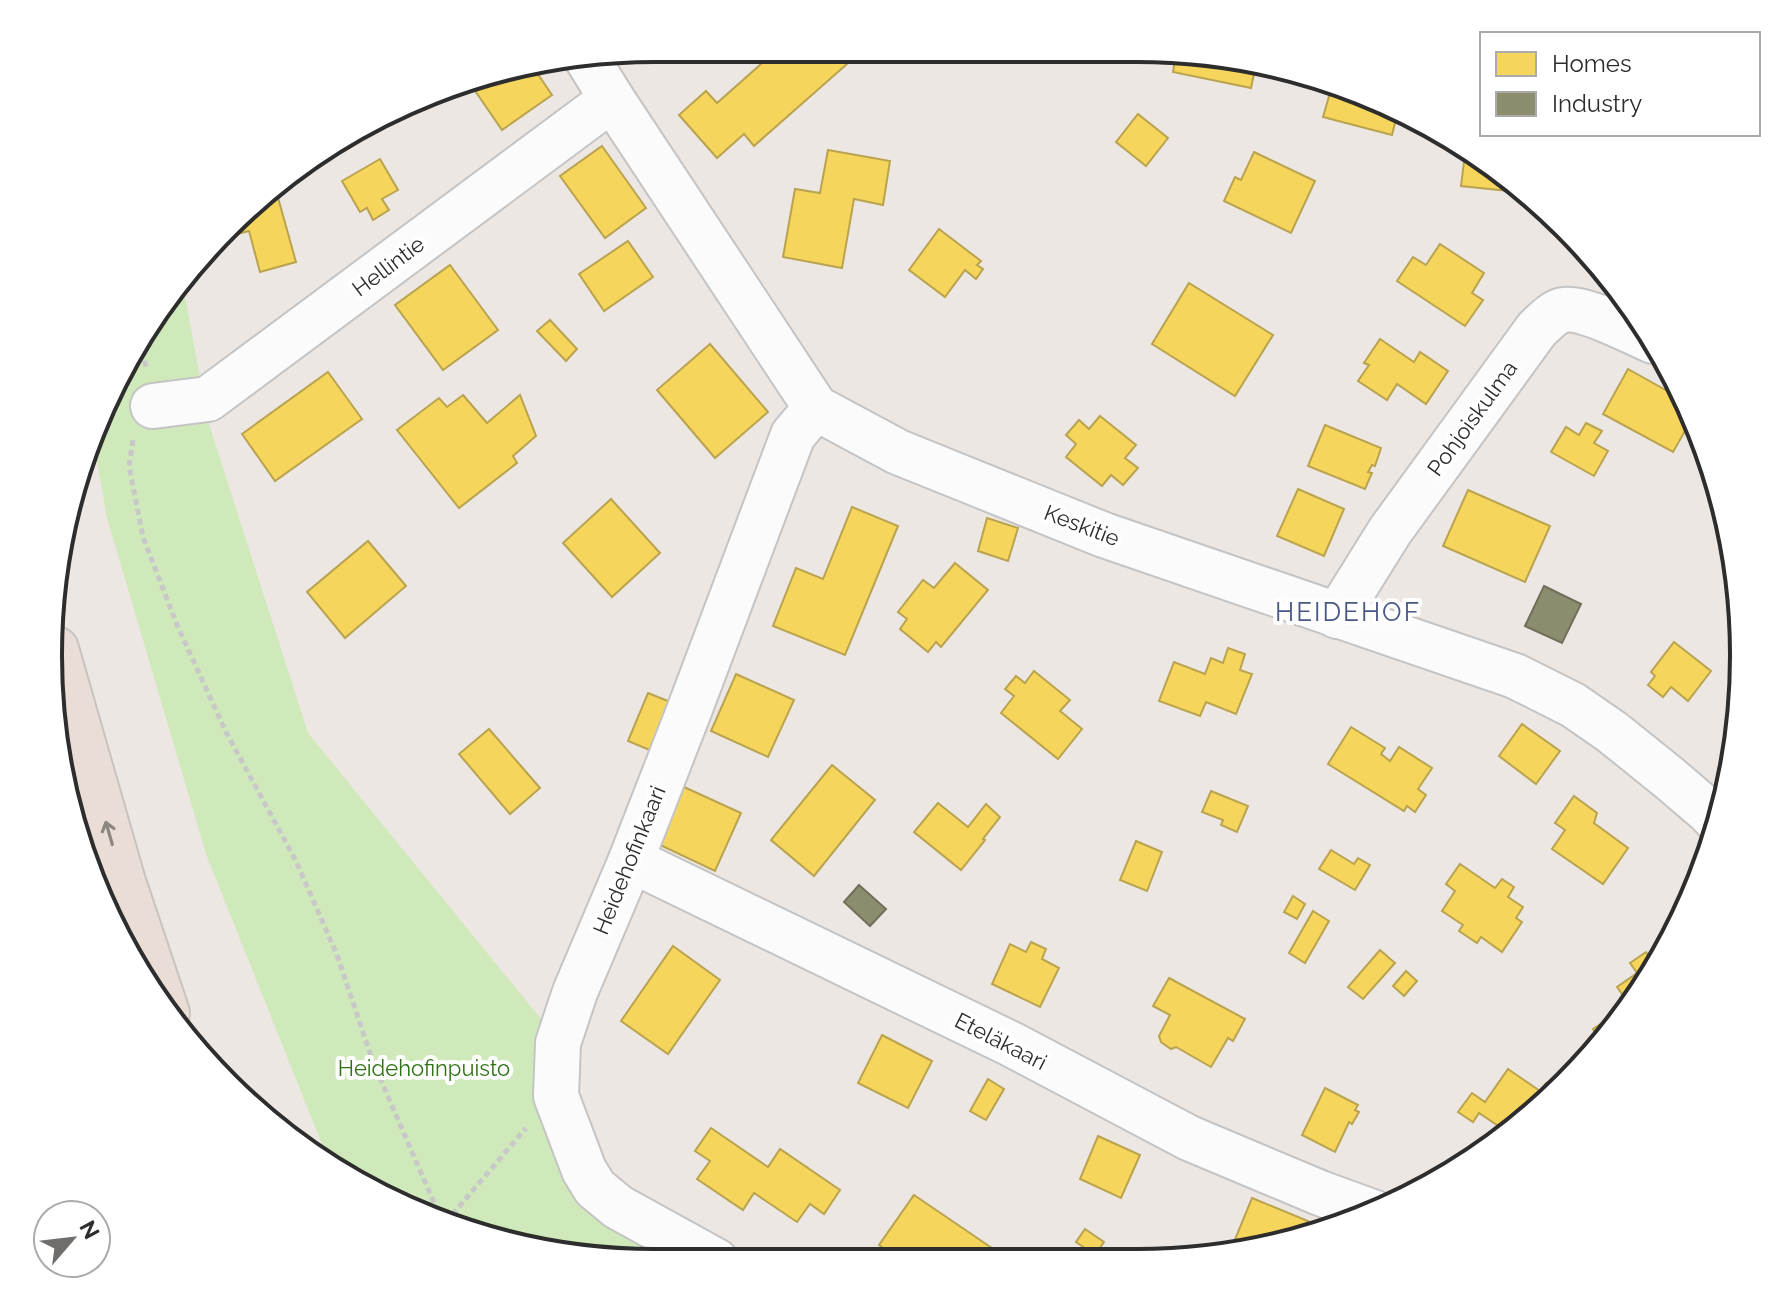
<svg xmlns="http://www.w3.org/2000/svg" width="1792" height="1311" viewBox="0 0 1792 1311" font-family="Raleway,sans-serif">
  <style>
    .green { fill: #d0e9ba }
    .homes { fill: #f6d55c; stroke: #baa34e; stroke-width: 2 }
    .industry { fill: #8c8c6e; stroke: #70705a; stroke-width: 2 }
    .lines { fill: none; stroke-linecap: round; stroke-linejoin: round }
    .minor-casing { stroke: #c5c4c4; stroke-width: 48 }
    .highway-casing { stroke: #c6c4c3; stroke-width: 48 }
    .path { stroke: #c8c8c8; stroke-width: 5; stroke-dasharray: 6 4; stroke-linecap: butt }
    .minor { stroke: #fcfbfb; stroke-width: 44 }
    .highway { stroke: #eaddd5; stroke-width: 44 }
    .oneway { stroke: #8c8581 }
    .labels { text-anchor: middle; dominant-baseline: central; stroke-width: 8; stroke-linejoin: round; paint-order: stroke }
    .street-label { font-size: 22px; fill: #2d2d2d; stroke: #fff }
    .park-label { font-size: 22px; fill: #2f7315; stroke: #fff }
    .quarter-label { font-size: 26px; letter-spacing: 2px; fill: #495783; stroke: #fff }
    .rim { fill: none; stroke: #2d2d2d; stroke-width: 4 }
  </style>
  <rect width="100%" height="100%" fill="#ece7e3"/>
  <!-- green -->
  <polygon class="green" points="182,280 208,421 308,733 550,1030 553,1135 687,1261 615,1262 498,1242 386,1200 329,1162 206,854 107,518 93,438 110,387"/>
  <!-- homes -->
  <g class="homes">
    <polygon points="779,48 847,48 855,57 754,146 744,134 717,158 679,115 706,91 717,103"/>
    <polygon points="1176,53 1256,64 1251,88 1173,72"/>
    <polygon points="531,64 552,95 502,130 469,82 498,69"/>
    <polygon points="1332,86 1397,115 1392,135 1323,117"/>
    <polygon points="1138,114 1168,138 1146,166 1116,142"/>
    <polygon points="602,146 646,208 605,238 560,176"/>
    <polygon points="1466,146 1474,150 1518,192 1461,186"/>
    <polygon points="828,150 890,161 883,205 854,199 842,268 783,257 795,189 820,193"/>
    <polygon points="1254,152 1315,181 1291,233 1224,201 1235,177 1241,180"/>
    <polygon points="380,159 398,190 382,199 389,210 373,220 367,208 360,212 342,181"/>
    <polygon points="277,194 296,262 260,272 249,231 229,236 227,230 264,197"/>
    <polygon points="939,229 981,261 977,265 983,269 976,279 965,270 945,297 909,270"/>
    <polygon points="628,241 653,277 604,311 579,274"/>
    <polygon points="1440,244 1484,273 1472,293 1483,300 1465,326 1397,281 1413,257 1426,265"/>
    <polygon points="450,265 498,330 443,370 395,305"/>
    <polygon points="1189,283 1273,335 1235,396 1152,344"/>
    <polygon points="550,320 577,349 566,361 537,331"/>
    <polygon points="1380,339 1414,362 1420,352 1448,371 1426,404 1397,384 1387,400 1358,381 1369,365 1364,363"/>
    <polygon points="710,344 768,412 715,458 657,390"/>
    <polygon points="1628,369 1687,402 1693,417 1673,452 1603,414"/>
    <polygon points="328,372 362,419 275,481 242,434"/>
    <polygon points="463,395 487,423 520,395 536,436 513,456 517,463 459,508 397,430 439,398 447,407"/>
    <polygon points="1100,416 1136,445 1125,458 1138,468 1123,485 1111,475 1102,486 1066,457 1076,444 1066,435 1079,420 1089,429"/>
    <polygon points="1586,423 1602,431 1594,443 1608,451 1594,476 1551,452 1566,427 1579,435"/>
    <polygon points="1325,425 1381,448 1375,466 1372,465 1368,472 1372,473 1365,489 1308,466"/>
    <polygon points="1298,489 1344,509 1324,556 1277,536"/>
    <polygon points="1468,490 1550,526 1525,582 1443,546"/>
    <polygon points="611,499 660,553 612,597 563,543"/>
    <polygon points="852,507 898,526 845,655 773,626 796,568 823,579"/>
    <polygon points="987,518 1018,528 1008,561 978,551"/>
    <polygon points="368,541 406,586 345,638 307,592"/>
    <polygon points="955,563 988,590 941,647 936,642 928,652 900,629 907,619 898,612 923,580 934,588"/>
    <polygon points="1674,642 1711,671 1688,701 1671,687 1663,697 1648,685 1655,676 1651,672"/>
    <polygon points="1228,648 1245,654 1240,670 1252,674 1236,714 1206,702 1200,716 1159,701 1174,662 1205,674 1211,658 1223,663"/>
    <polygon points="1034,671 1070,700 1060,711 1082,729 1058,759 1001,713 1014,696 1005,689 1016,676 1025,683"/>
    <polygon points="736,674 794,700 768,757 711,731"/>
    <polygon points="648,693 678,705 659,754 628,741"/>
    <polygon points="1522,724 1560,751 1536,784 1499,756"/>
    <polygon points="1351,727 1385,748 1381,754 1390,761 1399,747 1432,768 1418,789 1426,795 1415,812 1407,806 1404,811 1328,764"/>
    <polygon points="489,729 540,788 510,814 459,754"/>
    <polygon points="832,765 875,800 814,876 771,840"/>
    <polygon points="684,787 741,813 715,871 658,844"/>
    <polygon points="1211,791 1248,806 1237,832 1221,825 1223,820 1202,812"/>
    <polygon points="1574,796 1597,813 1594,823 1628,848 1603,884 1552,849 1565,830 1555,823"/>
    <polygon points="938,803 968,827 986,804 1000,817 983,839 985,840 961,870 914,832"/>
    <polygon points="1136,841 1162,852 1147,891 1120,880"/>
    <polygon points="1331,850 1354,864 1358,858 1370,865 1355,890 1319,869"/>
    <polygon points="1460,864 1495,888 1502,879 1514,887 1508,897 1523,907 1516,918 1522,922 1502,952 1481,937 1477,943 1459,931 1463,925 1442,911 1455,891 1446,884"/>
    <polygon points="1293,896 1305,904 1297,919 1284,912"/>
    <polygon points="1313,911 1329,921 1305,963 1289,953"/>
    <polygon points="1031,942 1046,949 1042,959 1059,968 1040,1007 992,984 1010,944 1026,952"/>
    <polygon points="673,946 720,980 668,1054 621,1021"/>
    <polygon points="1380,950 1395,963 1363,999 1348,987"/>
    <polygon points="1646,952 1657,967 1630,1005 1617,987 1637,973 1630,963"/>
    <polygon points="1406,971 1417,981 1404,996 1393,986"/>
    <polygon points="1169,978 1245,1019 1233,1041 1228,1038 1211,1067 1176,1047 1171,1049 1161,1042 1159,1036 1170,1015 1153,1006"/>
    <polygon points="1605,1021 1612,1031 1594,1055 1586,1043 1597,1036 1593,1029"/>
    <polygon points="882,1035 932,1061 908,1108 858,1083"/>
    <polygon points="1508,1069 1540,1091 1546,1083 1557,1090 1510,1134 1479,1113 1473,1122 1458,1112 1472,1093 1485,1102"/>
    <polygon points="988,1079 1004,1089 986,1120 970,1111"/>
    <polygon points="1325,1088 1358,1105 1355,1110 1359,1112 1352,1124 1349,1122 1335,1152 1302,1135"/>
    <polygon points="711,1128 768,1167 780,1149 840,1190 824,1214 810,1204 797,1222 754,1193 743,1210 697,1179 710,1161 695,1151"/>
    <polygon points="1098,1136 1140,1155 1121,1198 1080,1179"/>
    <polygon points="914,1195 1008,1259 901,1260 879,1245"/>
    <polygon points="1252,1198 1308,1221 1303,1235 1229,1254"/>
    <polygon points="1085,1229 1104,1242 1095,1255 1076,1242"/>
  </g>
  <!-- industry -->
  <g class="industry">
    <polygon points="1544,586 1581,604 1562,643 1525,626"/>
    <polygon points="859,885 886,909 870,926 844,902"/>
  </g>
  <g class="lines">
    <!-- minor casing -->
    <g class="minor-casing">
      <g id="minor">
        <polyline points="586,57 612,99 816,408 898,452 1104,535 1515,676 1573,705 1612,732 1668,777 1709,812 1718,822"/>
        <polyline points="153,406 208,399 612,99"/>
        <path d="M1337 616 1390 531 1537 329C1545 322 1552 313 1563 310 1584 306 1632 332 1653 341"/>
        <polyline points="631,860 1011,1044 1189,1138 1320,1193 1375,1213"/>
        <polyline points="716,1261 618,1207 595,1188 584,1170 556,1096 558,1043 575,992 631,860 689,711 793,435 816,408"/>
      </g>
    </g>
    <!-- highway casing -->
    <g class="highway-casing">
      <polyline id="highway" points="56,649 123,882 167,1013"/>
    </g>
    <!-- path -->
    <g class="path">
      <polyline points="141,341 146,368"/>
      <polyline points="133,440 129,466 143,537 177,625 226,732 296,861 337,955 373,1062 442,1221"/>
      <polyline points="446,1222 526,1128"/>
    </g>
    <!-- minor -->
    <use href="#minor" class="minor"/>
    <!-- highway -->
    <use href="#highway" class="highway"/>
  </g>
  <!-- one-way arrows -->
  <defs><path id="oneway-shaft" d="M-6 0H5M1.5-3L5.5 0L1.5 3" fill="none" stroke-width="1.6" stroke-linecap="round" stroke-linejoin="round" transform="scale(2)"/></defs>
  <use class="oneway" href="#oneway-shaft" transform="translate(109 833) rotate(-106)"/>
  <g class="labels">
    <!-- street labels -->
    <g class="street-label">
      <text transform="translate(388 266) rotate(-37)">Hellintie</text>
      <text transform="translate(1472 418) rotate(-54)">Pohjoiskulma</text>
      <text transform="translate(1082 525) rotate(21)">Keskitie</text>
      <text transform="translate(629 860) rotate(-68)">Heidehofinkaari</text>
      <text transform="translate(1001 1041) rotate(27)">Eteläkaari</text>
    </g>
    <!-- park labels -->
    <g class="park-label">
      <text x="424" y="1068">Heidehofinpuisto</text>
    </g>
    <!-- quarter labels -->
    <g class="quarter-label">
      <text x="1348" y="612">HEIDEHOF</text>
    </g>
  </g>
  <!-- crop -->
  <path d="M0 0H1792V1311H0ZM655 62H1137A593 593 0 0 1 1730 655V656A593 593 0 0 1 1137 1249H655A593 593 0 0 1 62 656V655A593 593 0 0 1 655 62Z" fill="#fff" fill-rule="evenodd"/>
  <path class="rim" d="M655 62H1137A593 593 0 0 1 1730 655V656A593 593 0 0 1 1137 1249H655A593 593 0 0 1 62 656V655A593 593 0 0 1 655 62Z"/>
  <!-- legend -->
  <rect x="1480" y="32" width="280" height="104" fill="#ffffff" stroke="#ababab" stroke-width="2"/>
  <rect x="1496" y="52" width="40" height="24" fill="#f6d55c" stroke="#ababab" stroke-width="2"/>
  <text x="1552" y="72" font-size="24" fill="#2d2d2d">Homes</text>
  <rect x="1496" y="92" width="40" height="24" fill="#8c8c6e" stroke="#ababab" stroke-width="2"/>
  <text x="1552" y="112" font-size="24" fill="#2d2d2d">Industry</text>
  <!-- north arrow -->
  <g transform="translate(72 1239) rotate(62)"><circle r="38" fill="#ffffff" stroke="#ababab" stroke-width="2"/>
  <path d="M0-6L14 30L0 20L-14 30Z" fill="#706e6d"/>
  <text y="-12" font-size="22" font-weight="bold" text-anchor="middle" fill="#2d2d2d">N</text>
  </g>
</svg>
